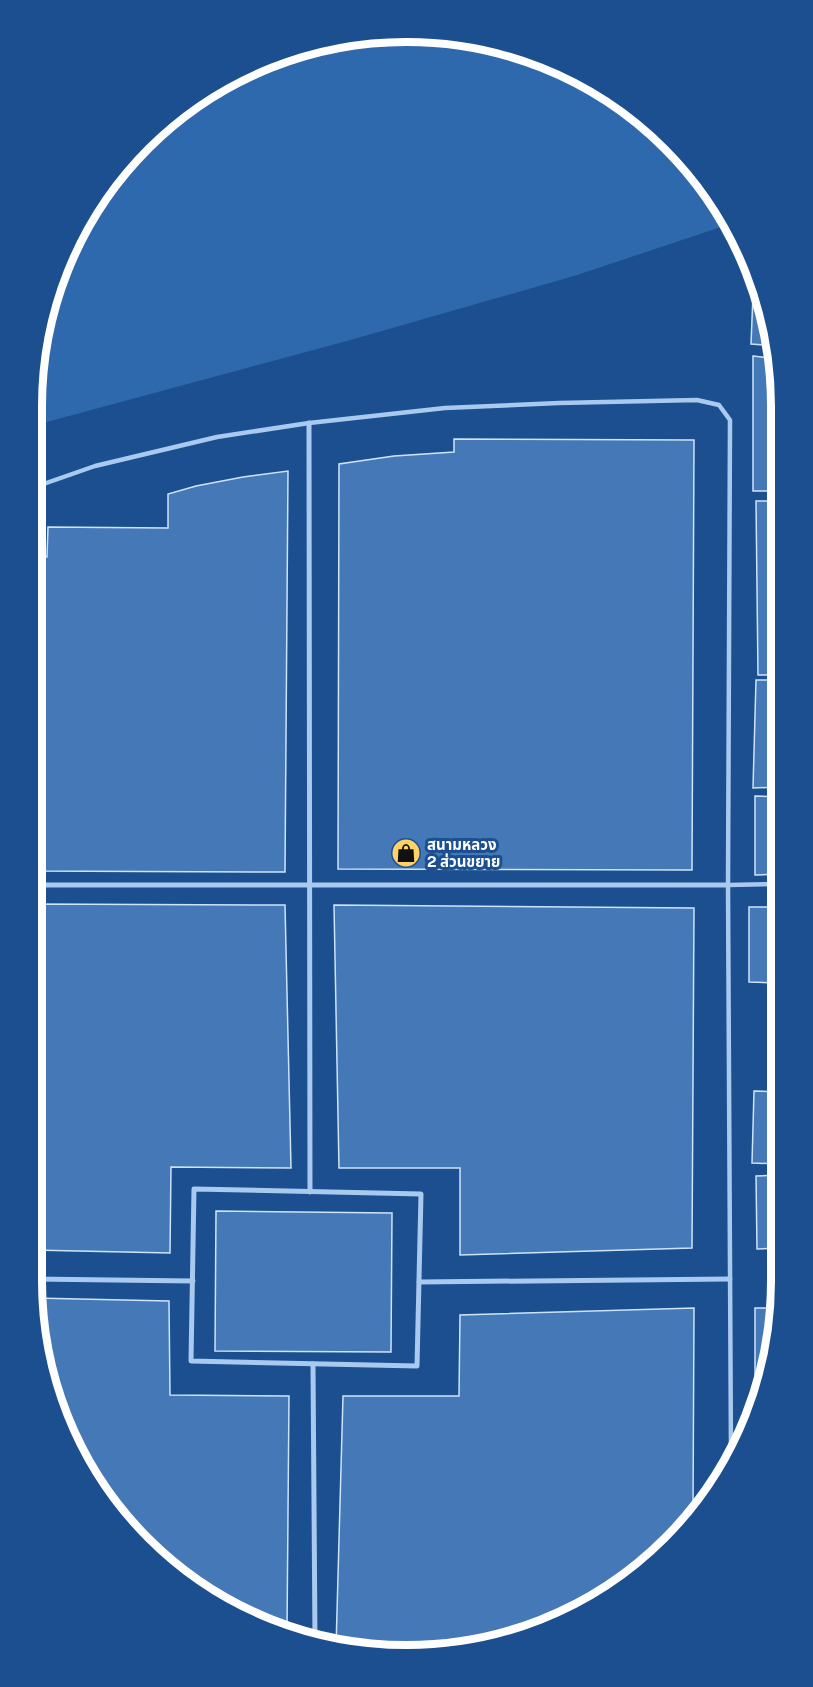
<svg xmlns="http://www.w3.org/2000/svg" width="813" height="1687" viewBox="0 0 813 1687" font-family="'Public Sans','Noto Sans Thai',sans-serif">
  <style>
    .green { fill: #2e69ad }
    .building { fill: #4478b7; stroke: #cfe3fa; stroke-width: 1.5 }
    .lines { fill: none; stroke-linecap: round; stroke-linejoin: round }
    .service { stroke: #a9c9ee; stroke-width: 4.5 }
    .pedestrian { stroke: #a9c9ee; stroke-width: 5 }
    .labels { text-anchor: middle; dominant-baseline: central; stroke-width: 6; stroke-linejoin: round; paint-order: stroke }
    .poi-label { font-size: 15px; font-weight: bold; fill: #fff; stroke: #1b4f8f; text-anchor: start }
    .rim { fill: none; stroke: #fff; stroke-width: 8 }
  </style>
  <rect width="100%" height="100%" fill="#1b4f8f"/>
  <!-- green -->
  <polygon class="green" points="407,32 550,60 635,109 704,178 730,224 574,276 347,341 32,426 32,406 60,263 142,141 263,60"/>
  <!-- building -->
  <g class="building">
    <polygon points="754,270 755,270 775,346 751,344"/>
    <polygon points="753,356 778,359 779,491 753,491"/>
    <polygon points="454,439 694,440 692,870 338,869 339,464 394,456 454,452"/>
    <polygon points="288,471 285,872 32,871 32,557 47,557 48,527 168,528 168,494 196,486 243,477"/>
    <polygon points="756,501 779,501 779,675 758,675"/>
    <polygon points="756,680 779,680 780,787 753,788"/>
    <polygon points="755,796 780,797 780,874 755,875"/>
    <polygon points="32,904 285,905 291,1168 171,1167 170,1253 32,1250"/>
    <polygon points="334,905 694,908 692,1248 460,1255 460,1168 339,1168"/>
    <polygon points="749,907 780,907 780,983 749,982"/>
    <polygon points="754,1091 781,1092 781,1164 752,1163"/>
    <polygon points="781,1175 781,1248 757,1249 756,1176"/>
    <polygon points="216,1211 392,1213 391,1352 215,1351"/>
    <polygon points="34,1298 169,1301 170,1395 289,1396 287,1631 219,1605 109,1509 52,1401"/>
    <polygon points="694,1308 693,1513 672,1545 573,1617 457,1652 336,1648 343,1396 459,1396 460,1315"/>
    <polygon points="755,1308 776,1308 762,1380 755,1380"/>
    <polygon points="753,1389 760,1389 753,1423"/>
  </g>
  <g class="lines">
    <!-- service -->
    <g class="service">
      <polyline points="32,488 95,466 217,437 309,423 445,408 559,403 697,400 719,405 730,420 728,885 731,1457"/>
      <polyline points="728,885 780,884"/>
    </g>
    <!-- pedestrian -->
    <g class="pedestrian">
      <polyline points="309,423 310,1192"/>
      <polyline points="32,885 728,885"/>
      <polygon points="194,1189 421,1194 417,1366 191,1361"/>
      <polyline points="32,1279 193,1281"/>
      <polyline points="419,1282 730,1279"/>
      <polyline points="313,1364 315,1641"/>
    </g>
  </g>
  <!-- icons -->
  <defs>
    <g id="shop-disc" transform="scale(1.5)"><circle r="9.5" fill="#ffd166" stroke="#1b4f8f"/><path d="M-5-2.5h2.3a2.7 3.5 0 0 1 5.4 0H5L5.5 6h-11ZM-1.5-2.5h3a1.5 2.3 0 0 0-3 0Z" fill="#111"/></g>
  </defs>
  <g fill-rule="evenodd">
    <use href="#shop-disc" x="406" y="853"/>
  </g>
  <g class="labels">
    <!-- poi labels -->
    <g class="poi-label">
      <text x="427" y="844">สนามหลวง<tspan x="427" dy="17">2 ส่วนขยาย</tspan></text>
    </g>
  </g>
  <!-- crop -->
  <path d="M0 0H813V1687H0ZM406 42H407A364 364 0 0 1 771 406V1281A364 364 0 0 1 407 1645H406A364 364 0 0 1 42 1281V406A364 364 0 0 1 406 42Z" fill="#1b4f8f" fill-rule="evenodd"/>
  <path class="rim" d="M406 42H407A364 364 0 0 1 771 406V1281A364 364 0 0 1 407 1645H406A364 364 0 0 1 42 1281V406A364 364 0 0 1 406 42Z"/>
</svg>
